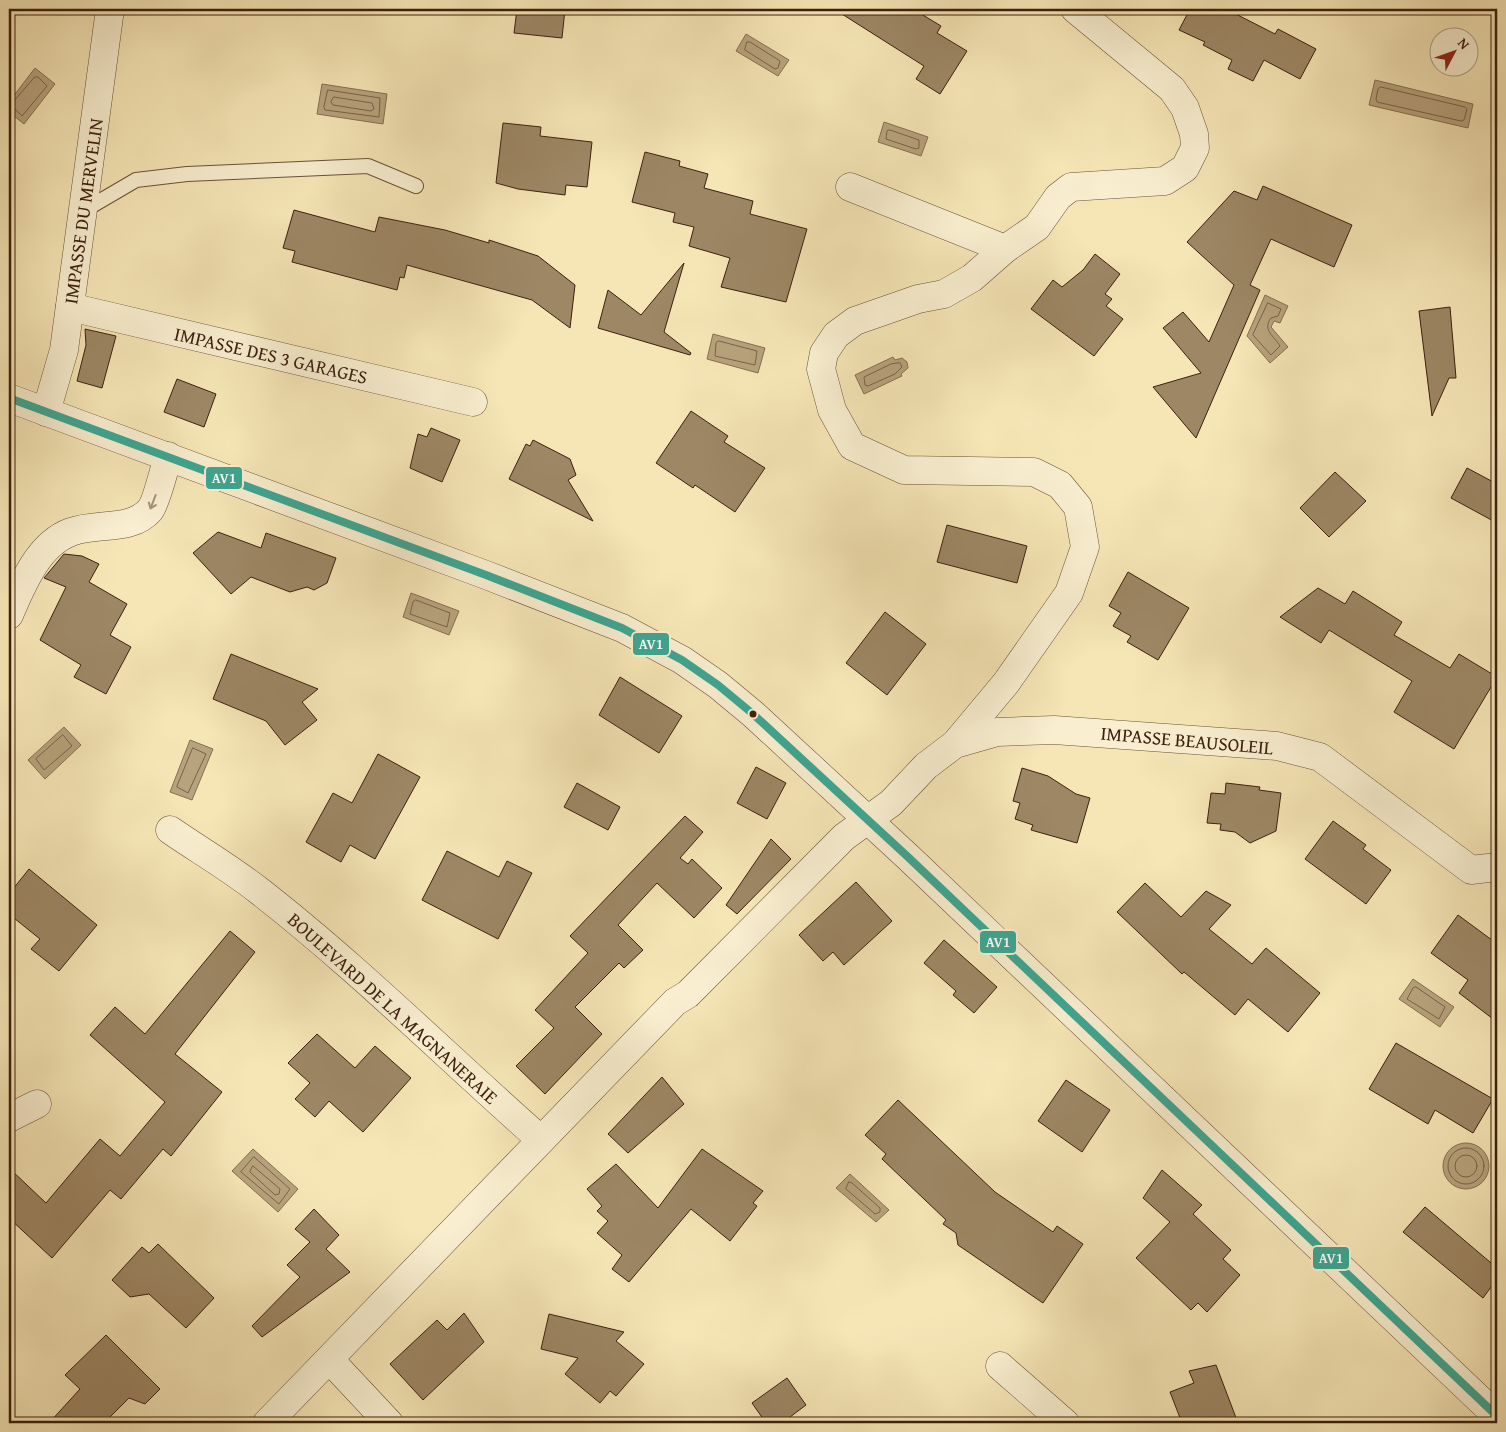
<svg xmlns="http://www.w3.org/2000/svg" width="1506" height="1432" viewBox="0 0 1506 1432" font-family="'Gentium Book Plus',serif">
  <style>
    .water { fill: #b7a37d; stroke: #866f51 }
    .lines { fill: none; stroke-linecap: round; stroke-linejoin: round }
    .shore { stroke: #7a6246; stroke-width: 1 }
    .building { fill: #9d8765; stroke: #3c200e }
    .service-casing { stroke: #6a5238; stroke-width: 16 }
    .minor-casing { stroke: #6a5238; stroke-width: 29 }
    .tertiary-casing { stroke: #6a5238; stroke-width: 29 }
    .service { stroke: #f9efd0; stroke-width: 14 }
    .minor { stroke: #f9efd0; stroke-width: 28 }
    .tertiary { stroke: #f9efd0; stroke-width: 28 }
    .bus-1-casing { stroke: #f9efd0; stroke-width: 11 }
    .bus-1 { stroke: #3da692; stroke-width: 8 }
    .oneway { stroke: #a49279 }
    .bus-dot { fill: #3c200e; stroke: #f9efd0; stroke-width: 2 }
    .labels { text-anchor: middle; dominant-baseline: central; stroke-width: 4; stroke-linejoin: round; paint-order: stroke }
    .street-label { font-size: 19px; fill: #3c200e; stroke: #f9efd0 }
    .line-badge { stroke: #f9efd0; stroke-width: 2 }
    .badge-label { font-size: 14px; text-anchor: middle; font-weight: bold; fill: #fff }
  </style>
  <rect width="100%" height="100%" fill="#f6e6b6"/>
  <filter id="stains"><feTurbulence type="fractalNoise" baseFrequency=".004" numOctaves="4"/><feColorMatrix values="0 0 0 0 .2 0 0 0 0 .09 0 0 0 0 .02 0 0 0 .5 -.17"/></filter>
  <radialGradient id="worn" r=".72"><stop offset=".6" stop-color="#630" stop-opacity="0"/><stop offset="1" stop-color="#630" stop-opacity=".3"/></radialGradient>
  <!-- water -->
  <g class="water">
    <polygon points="746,34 789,60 778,76 736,51"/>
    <polygon points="35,68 55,84 24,124 9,112 9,102"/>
    <polygon points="1375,80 1473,104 1468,128 1369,105"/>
    <polygon points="322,84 387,94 383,124 317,114"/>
    <polygon points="884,122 928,137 921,156 878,142"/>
    <polygon points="1265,295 1288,306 1280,323 1274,321 1271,327 1288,347 1270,363 1247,336"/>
    <polygon points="713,334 765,348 758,373 707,359"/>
    <polygon points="893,357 895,360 902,358 907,362 908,368 901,374 902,376 864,394 855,375"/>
    <polygon points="411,593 459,611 449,635 403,617"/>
    <polygon points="64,727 81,745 45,779 28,760"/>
    <polygon points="190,740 213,749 192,800 170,792"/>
    <polygon points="1413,979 1454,1007 1440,1027 1399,999"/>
    <circle cx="1466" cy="1166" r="23"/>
    <polygon points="253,1149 298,1189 278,1212 232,1171"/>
    <polygon points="850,1174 889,1210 876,1222 836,1188"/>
  </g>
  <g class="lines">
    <!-- shore -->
    <g class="shore">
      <polygon points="747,42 750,42 780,61 778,68 775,69 745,50"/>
      <polygon points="35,77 38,77 47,86 22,116 11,105"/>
      <polygon points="1381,87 1465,107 1467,109 1464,120 1461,121 1377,102 1376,99 1378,89"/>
      <polygon points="328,90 380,98 379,117 325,110 324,107"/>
      <polygon points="334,97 372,103 374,109 371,111 333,105 331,102"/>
      <polygon points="890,130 919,140 919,148 916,149 886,139 887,131"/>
      <path d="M1268 303 1281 309 1278 316 1271 318C1262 330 1274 336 1280 346L1271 355 1253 335Z"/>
      <polygon points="719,341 757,351 755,365 715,356 716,343"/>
      <polygon points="900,363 902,367 895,374 868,386 865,385 864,377 891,364"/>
      <polygon points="416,600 450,613 447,627 410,614 413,602"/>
      <polygon points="63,735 72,746 44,770 36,759"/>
      <polygon points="193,748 206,754 188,793 177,787"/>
      <polygon points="1416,987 1445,1007 1439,1019 1407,999 1413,988"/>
      <circle cx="1466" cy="1166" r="18"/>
      <circle cx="1466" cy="1166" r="11"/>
      <polygon points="254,1157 290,1189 279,1204 241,1172"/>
      <polygon points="253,1166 280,1189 279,1194 275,1195 250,1172"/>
      <polygon points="849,1182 852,1183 880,1208 880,1212 875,1214 846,1189"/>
    </g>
  </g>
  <!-- building -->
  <g class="building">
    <polygon points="517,9 565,9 562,38 514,33"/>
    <polygon points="834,9 913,9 941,26 937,33 967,51 940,94 916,79 924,66"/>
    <polygon points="1190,9 1226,9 1275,34 1278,29 1316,49 1300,79 1264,60 1253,81 1228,69 1232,60 1203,45 1205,42 1179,30"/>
    <polygon points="503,123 541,127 540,136 592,142 587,187 566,185 565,195 518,189 496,183"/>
    <polygon points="645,152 680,161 679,166 708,174 704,188 753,201 750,214 807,229 786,302 721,287 730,258 689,246 694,227 673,222 675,213 632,202"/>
    <polygon points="1263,186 1352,225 1334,267 1271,239 1250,285 1260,290 1196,438 1153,387 1201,373 1163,328 1183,312 1209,342 1234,285 1187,242 1234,191 1257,200"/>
    <polygon points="294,210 375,232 379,217 445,230 489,243 489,240 538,256 575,285 570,328 532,300 407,265 404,278 400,277 397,290 292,262 295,251 283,248"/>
    <polygon points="1095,254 1120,274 1105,294 1112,299 1106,306 1123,319 1094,356 1031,309 1053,280 1062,287 1083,270"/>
    <polygon points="684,263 664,332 691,353 690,355 598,328 608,290 641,315"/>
    <polygon points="1450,307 1456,378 1449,378 1432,416 1419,311"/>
    <polygon points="85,329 116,336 102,388 77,381 86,345"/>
    <polygon points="177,379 216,394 204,427 164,412"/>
    <polygon points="691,411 728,436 724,442 765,468 735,512 695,485 693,488 656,463"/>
    <polygon points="431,428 460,440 442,482 410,468 418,434 427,437"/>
    <polygon points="533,440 570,459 576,475 568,480 593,521 509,479 526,444 530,446"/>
    <polygon points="1467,468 1497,484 1497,523 1451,498"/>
    <polygon points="1335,472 1366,501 1329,537 1300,508"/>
    <polygon points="947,525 1027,546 1017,583 937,562"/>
    <polygon points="218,532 261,548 266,533 336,558 327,583 314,590 307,587 290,592 251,577 231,594 193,553"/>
    <polygon points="64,554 82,556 99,564 89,582 127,604 110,635 131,647 106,694 74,677 81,665 40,640 66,587 44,578"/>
    <polygon points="1128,572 1189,608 1158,660 1127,642 1131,636 1113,626 1121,613 1109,606"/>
    <polygon points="1318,588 1345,604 1353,591 1402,622 1394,635 1450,668 1459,654 1497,677 1454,749 1394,712 1412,681 1329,630 1321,643 1280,617"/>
    <polygon points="885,612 926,644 887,695 846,663"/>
    <polygon points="231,654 318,689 302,702 317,720 285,745 266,721 213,699"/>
    <polygon points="620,677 682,716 659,753 599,715"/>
    <polygon points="378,754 420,777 375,859 350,845 341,862 306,842 333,793 352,803"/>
    <polygon points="756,767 786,783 767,819 737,803"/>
    <polygon points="1022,768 1048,776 1076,794 1090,798 1077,843 1031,830 1033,825 1015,819 1020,803 1013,801"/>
    <polygon points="577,783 620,807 608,830 564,807"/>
    <polygon points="1226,783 1260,787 1259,790 1281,793 1276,831 1250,843 1235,832 1220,830 1221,824 1207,823 1211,793 1225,794"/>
    <polygon points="685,816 703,832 680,858 688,864 692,859 722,888 694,918 657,883 618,925 643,950 624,968 619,963 575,1007 602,1034 545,1094 516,1066 554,1028 535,1010 588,953 570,936"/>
    <polygon points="1333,821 1366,845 1363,849 1391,870 1366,904 1305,859"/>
    <polygon points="771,839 791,859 737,914 726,905"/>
    <polygon points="447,851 499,877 507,861 532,873 498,939 422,900"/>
    <polygon points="29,869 97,925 59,971 31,949 40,939 9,914 9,894"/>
    <polygon points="856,882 892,921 844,965 833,952 823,961 799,935"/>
    <polygon points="1145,883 1181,917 1206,891 1231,905 1209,929 1252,964 1266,948 1320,993 1288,1032 1248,999 1235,1015 1184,972 1182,974 1117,912"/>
    <polygon points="1458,915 1496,943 1497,941 1497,1022 1459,993 1468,980 1431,953"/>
    <polygon points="230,931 255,952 175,1054 222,1092 171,1156 163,1149 121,1199 110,1190 52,1258 9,1218 9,1168 46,1203 100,1139 120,1156 165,1102 90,1035 115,1007 145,1034"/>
    <polygon points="944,940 997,987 974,1013 953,995 956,991 924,963"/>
    <polygon points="317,1034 355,1068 375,1046 411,1078 363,1132 329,1101 315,1117 295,1099 310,1083 288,1063"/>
    <polygon points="1396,1043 1493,1099 1473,1133 1435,1110 1428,1124 1369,1089"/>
    <polygon points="662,1077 684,1104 628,1153 608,1134"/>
    <polygon points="1066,1080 1110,1110 1082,1152 1038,1121"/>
    <polygon points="898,1100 995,1192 1053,1232 1057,1226 1083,1244 1043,1303 958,1245 956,1233 943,1224 946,1220 882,1159 886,1154 865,1135"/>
    <polygon points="702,1149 763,1191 753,1203 757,1206 730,1241 691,1209 629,1282 612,1269 622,1255 597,1233 608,1221 597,1211 602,1206 587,1189 616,1164 658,1208"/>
    <polygon points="1162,1170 1202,1205 1193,1214 1231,1250 1223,1259 1240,1275 1207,1312 1198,1303 1191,1310 1136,1258 1170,1222 1143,1198"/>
    <polygon points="1425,1207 1497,1268 1497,1279 1483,1298 1403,1232"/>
    <polygon points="314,1209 339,1235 326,1249 350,1272 262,1337 252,1326 300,1277 287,1265 310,1242 295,1229"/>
    <polygon points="158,1244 214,1298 186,1328 149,1294 130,1297 112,1280 142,1247 149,1253"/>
    <polygon points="464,1313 484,1342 423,1400 390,1364 437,1320 447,1330"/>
    <polygon points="549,1314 624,1332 616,1341 644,1364 616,1396 610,1391 600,1403 565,1374 578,1358 541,1349"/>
    <polygon points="106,1335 160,1389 145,1404 129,1398 104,1423 49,1423 80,1389 65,1375"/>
    <polygon points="1216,1365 1238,1423 1182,1423 1170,1392 1194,1383 1189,1371"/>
    <polygon points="787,1378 806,1405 782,1423 766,1423 752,1403"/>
  </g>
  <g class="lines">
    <!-- service casing -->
    <g class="service-casing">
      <polyline id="service" points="83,211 136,180 187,174 368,166 416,186"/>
    </g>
    <!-- minor casing -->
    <g class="minor-casing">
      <g id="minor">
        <polyline points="850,187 1005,249"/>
        <polyline points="70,307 473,402"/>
        <polyline points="46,412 64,350 110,9"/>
        <path d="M9 615C22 585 38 544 71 532 96 522 131 532 150 510 156 503 165 467 168 456"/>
        <polyline points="955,744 1006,683 1069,593 1085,547 1078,507 1060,485 1034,472 904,470 852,446 832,410 821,369 824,353 836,335 855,321 918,299 944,294 972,278 1005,249 1037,227 1058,197 1071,187 1165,181 1185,168 1195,148 1194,134 1185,108 1172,89 1075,9"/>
        <path d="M170 830C199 850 230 868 258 890 357 967 446 1056 540 1139"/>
        <polyline points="9,1118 37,1104"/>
        <polyline points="330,1360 389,1423"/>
        <polyline points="1000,1366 1065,1423"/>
        <polyline points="267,1423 675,1002 688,994 844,837 891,803 926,766 955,744 997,732 1054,730 1277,746 1320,757 1471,870 1497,867"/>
      </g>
    </g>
    <!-- tertiary casing -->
    <g class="tertiary-casing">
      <polyline id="tertiary" points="9,398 486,575 622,628 682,660 718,685 753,714 908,857 1497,1416"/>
    </g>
    <!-- service -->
    <use href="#service" class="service"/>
    <!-- minor -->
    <use href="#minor" class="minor"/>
    <!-- tertiary -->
    <use href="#tertiary" class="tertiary"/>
    <!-- bus-1 casing -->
    <g class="bus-1-casing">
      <polyline id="bus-1" points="9,398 486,575 622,628 682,660 718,685 753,714 908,857 1497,1416"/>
    </g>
    <!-- bus-1 -->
    <use href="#bus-1" class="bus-1"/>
  </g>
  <!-- one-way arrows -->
  <defs><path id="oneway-shaft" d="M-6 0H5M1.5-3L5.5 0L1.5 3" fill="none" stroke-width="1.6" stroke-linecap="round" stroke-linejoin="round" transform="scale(1.25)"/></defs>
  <use class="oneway" href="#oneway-shaft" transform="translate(153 502) rotate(111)"/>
  <!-- markers -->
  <circle class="bus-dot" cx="753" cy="714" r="4.5"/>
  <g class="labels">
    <!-- street labels -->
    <g class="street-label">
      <text transform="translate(83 211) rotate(-82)">IMPASSE DU MERVELIN</text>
      <text transform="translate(271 355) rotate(13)">IMPASSE DES 3 GARAGES</text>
      <text transform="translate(1187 740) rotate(5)">IMPASSE BEAUSOLEIL</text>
      <text transform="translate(393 1008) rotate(42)">BOULEVARD DE LA MAGNANERAIE</text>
    </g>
  </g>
  <g class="line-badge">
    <rect x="205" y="466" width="38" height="24" rx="5" fill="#3da692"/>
    <rect x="632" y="632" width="38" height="24" rx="5" fill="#3da692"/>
    <rect x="979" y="930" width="38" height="24" rx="5" fill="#3da692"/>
    <rect x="1312" y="1246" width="38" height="24" rx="5" fill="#3da692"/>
  </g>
  <g class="badge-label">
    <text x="224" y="483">AV1</text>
    <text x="651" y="649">AV1</text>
    <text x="998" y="947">AV1</text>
    <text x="1331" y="1263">AV1</text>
  </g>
  <!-- margin -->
  <rect width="1506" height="1432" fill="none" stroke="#f6e6b6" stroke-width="30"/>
  <rect x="10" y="10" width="1486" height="1412" fill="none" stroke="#3c200e" stroke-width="2.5"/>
  <rect x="15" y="15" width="1476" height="1402" fill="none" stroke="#3c200e"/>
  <!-- north arrow -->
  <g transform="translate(1454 52) rotate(49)"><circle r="24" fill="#f9efd0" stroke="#ad9c82"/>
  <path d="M0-4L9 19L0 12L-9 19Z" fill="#8f2418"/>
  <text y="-8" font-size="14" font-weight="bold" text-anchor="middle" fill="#3c200e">N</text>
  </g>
  <rect width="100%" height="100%" filter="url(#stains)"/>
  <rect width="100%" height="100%" fill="url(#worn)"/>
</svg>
